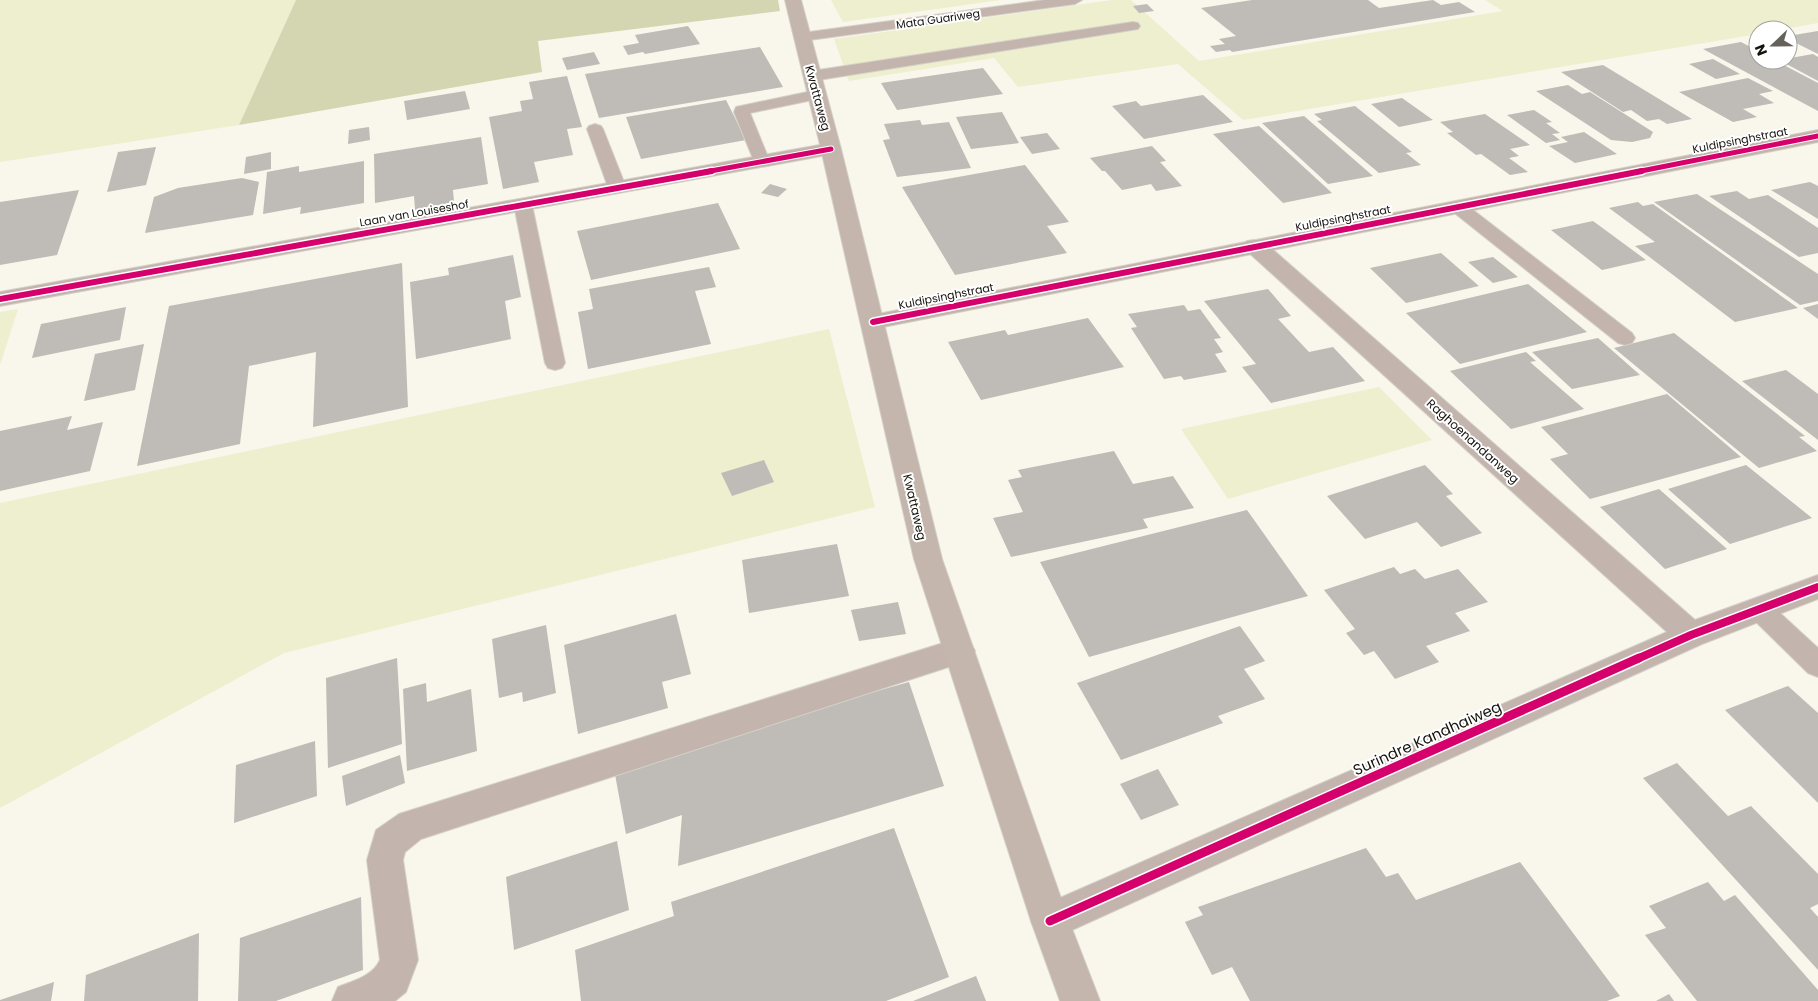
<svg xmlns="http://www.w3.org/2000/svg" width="1818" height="1001" viewBox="0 0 1818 1001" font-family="Poppins,sans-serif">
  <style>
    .green { fill: #edefce }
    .forest { fill: #d4d6b1 }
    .building { fill: #bfbbb6 }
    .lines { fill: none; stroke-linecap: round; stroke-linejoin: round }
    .lane-casing { stroke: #d4d1c9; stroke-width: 2 }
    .street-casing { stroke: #d4d1c9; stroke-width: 2 }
    .secondary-casing { stroke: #d4d1c9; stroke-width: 2 }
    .primary-casing { stroke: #d4d1c9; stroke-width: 2 }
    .lane { fill: #c3b5ae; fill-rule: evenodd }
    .street { fill: #c3b5ae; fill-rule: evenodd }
    .secondary { fill: #c2b4ab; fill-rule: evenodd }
    .primary { fill: #c4b6ac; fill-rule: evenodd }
    .cycleway-far3-casing { stroke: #fff; stroke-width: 7 }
    .cycleway-far2-casing { stroke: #fff; stroke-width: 9 }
    .cycleway-far1-casing { stroke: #fff; stroke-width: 11 }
    .cycleway-casing { stroke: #fff; stroke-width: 12 }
    .cycleway-far3 { stroke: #d6006c; stroke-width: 5 }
    .cycleway-far2 { stroke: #d6006c; stroke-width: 6 }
    .cycleway-far1 { stroke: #d6006c; stroke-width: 8 }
    .cycleway { stroke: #d6006c; stroke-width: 9 }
    .labels { text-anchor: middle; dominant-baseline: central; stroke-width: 4; stroke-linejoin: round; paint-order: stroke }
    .far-street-label { font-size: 11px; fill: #15130d; stroke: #fff }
    .street-label { font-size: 12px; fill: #15130d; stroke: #fff }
    .near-street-label { font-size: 15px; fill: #15130d; stroke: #fff }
  </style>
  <rect width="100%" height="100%" fill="#f9f6ec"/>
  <!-- green -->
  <g class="green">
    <polygon points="0,0 296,0 239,125 0,162"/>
    <polygon points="831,0 1001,0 843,22"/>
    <polygon points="1112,0 1131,0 1199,61 1503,11 1485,0 1818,0 1818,23 1779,30 1758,30 1758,34 1243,120 1178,64 1018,87 994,58 849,81 834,39"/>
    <polygon points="18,309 0,365 0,312"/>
    <polygon points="829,329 875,507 284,653 0,808 0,503"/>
    <polygon points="1379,387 1432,440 1228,499 1181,429"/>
  </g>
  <!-- forest -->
  <polygon class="forest" points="296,0 778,0 780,11 538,41 542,72 239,125"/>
  <!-- building -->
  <g class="building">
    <polygon points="1252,0 1368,0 1379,8 1433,0 1441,5 1459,2 1475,12 1232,52 1230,50 1216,52 1210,46 1225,44 1219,39 1236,36 1201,8"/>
    <polygon points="1147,4 1154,11 1139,13 1133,6"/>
    <polygon points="688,26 700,44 645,54 643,52 628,55 623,46 639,43 635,35"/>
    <polygon points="1818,31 1818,54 1788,39 1788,36"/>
    <polygon points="1741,42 1758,51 1758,60 1774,60 1818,83 1818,111 1703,49"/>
    <polygon points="760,47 783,87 599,118 585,74"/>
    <polygon points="594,52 600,64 567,70 562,58"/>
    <polygon points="1813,54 1818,57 1818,81 1779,60"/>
    <polygon points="1713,59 1740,74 1716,79 1689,64"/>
    <polygon points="1603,65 1692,119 1667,124 1659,119 1647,121 1631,110 1623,112 1561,72"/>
    <polygon points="983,68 1003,94 897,110 881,83"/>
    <polygon points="567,76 582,127 567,129 573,155 534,162 539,182 503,189 489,117 522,111 520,101 533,99 529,82"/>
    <polygon points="1748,78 1773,91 1759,94 1774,103 1743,109 1757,117 1733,122 1679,92"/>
    <polygon points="1568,85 1582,94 1590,92 1653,132 1650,138 1632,142 1611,140 1536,91"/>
    <polygon points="465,91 470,109 407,120 404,101"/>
    <polygon points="1203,95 1233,122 1144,139 1112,106 1136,101 1141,106"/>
    <polygon points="1402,98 1433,120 1399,127 1371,104"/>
    <polygon points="726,100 746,140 641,159 626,117"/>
    <polygon points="1355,106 1412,152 1406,153 1421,165 1379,173 1317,121 1322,120 1314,114"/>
    <polygon points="1534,110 1552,122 1546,123 1560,133 1552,134 1560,140 1546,143 1507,115"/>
    <polygon points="1002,112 1019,143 971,149 956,117"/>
    <polygon points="1485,114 1530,145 1510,149 1519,156 1509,158 1528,172 1510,175 1481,154 1476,155 1447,133 1453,132 1440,122"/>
    <polygon points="1304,116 1373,176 1328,184 1262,123"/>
    <polygon points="920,120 922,125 949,122 971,168 897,177 883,140 890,139 884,124"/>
    <polygon points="1259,126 1332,193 1283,203 1213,134"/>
    <polygon points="369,127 370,140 348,144 349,130"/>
    <polygon points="1584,132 1617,154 1575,163 1549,146 1568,142 1561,137"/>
    <polygon points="1047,133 1060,149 1032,154 1020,137"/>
    <polygon points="481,137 488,184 453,190 454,202 415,210 414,196 375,203 374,154"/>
    <polygon points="1152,146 1166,161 1160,162 1182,186 1156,191 1151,184 1122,190 1105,171 1102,171 1090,158"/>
    <polygon points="156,147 146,185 107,192 118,152"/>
    <polygon points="271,152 271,169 244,174 246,157"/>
    <polygon points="364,161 364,203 300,214 301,207 263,214 267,172 299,166 299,172"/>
    <polygon points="1025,165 1069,222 1047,226 1067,253 955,275 902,187"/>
    <polygon points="242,178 259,182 253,215 145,233 154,197 178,188"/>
    <polygon points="1810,182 1818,186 1818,219 1771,190"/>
    <polygon points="770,184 787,189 778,197 761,193"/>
    <polygon points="79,190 57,255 0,265 0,202"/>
    <polygon points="1737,191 1749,199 1768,195 1818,228 1818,253 1799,257 1709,196"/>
    <polygon points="1697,194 1818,274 1818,301 1800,305 1654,202"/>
    <polygon points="1638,202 1643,206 1653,204 1798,308 1735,322 1635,246 1655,242 1609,208"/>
    <polygon points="718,203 740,249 591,280 577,231"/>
    <polygon points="1593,221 1646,260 1602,270 1551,230"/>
    <polygon points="1441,253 1479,286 1406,303 1370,268"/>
    <polygon points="513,255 521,297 505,301 511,339 416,359 410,282 449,275 448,268"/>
    <polygon points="1493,257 1518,277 1493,283 1468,262"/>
    <polygon points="402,263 408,407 313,427 316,352 249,366 240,444 137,466 169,306"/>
    <polygon points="709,267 716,287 695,291 711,344 588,369 578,312 593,309 589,289"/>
    <polygon points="1528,284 1587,332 1460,364 1406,313"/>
    <polygon points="1268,289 1291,316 1278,319 1309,352 1333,347 1365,381 1271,403 1242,367 1256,364 1204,301"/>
    <polygon points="1818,304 1818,319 1803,308"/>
    <polygon points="1184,305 1188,311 1200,309 1221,338 1214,339 1223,352 1215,354 1227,372 1184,380 1181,376 1164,379 1131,328 1137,327 1128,314"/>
    <polygon points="126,307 120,340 32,358 41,324"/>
    <polygon points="1088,318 1124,367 981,400 948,342 1005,330 1008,335"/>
    <polygon points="1674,333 1805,436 1799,437 1817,451 1759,468 1614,348"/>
    <polygon points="1598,338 1640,375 1572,389 1532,352"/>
    <polygon points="144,344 135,390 84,401 95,354"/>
    <polygon points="1526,352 1536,361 1530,362 1584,409 1511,429 1450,371"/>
    <polygon points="1786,370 1818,394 1818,440 1742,381"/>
    <polygon points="1667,394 1741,457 1590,499 1550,459 1568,454 1541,427"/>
    <polygon points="72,416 67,430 103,422 90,471 0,491 0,431"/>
    <polygon points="1114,451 1133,484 1173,476 1194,508 1143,519 1148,528 1011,557 993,518 1023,512 1008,480 1022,477 1018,470"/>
    <polygon points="764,460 774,482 732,496 721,473"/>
    <polygon points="1425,465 1453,494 1446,496 1482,533 1441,547 1417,522 1365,539 1327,496"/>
    <polygon points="1746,465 1812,518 1730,544 1668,489"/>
    <polygon points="1659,489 1727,549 1665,569 1600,507"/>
    <polygon points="1247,510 1308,596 1089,657 1040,562"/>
    <polygon points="837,544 849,596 749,613 742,560"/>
    <polygon points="1394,567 1400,574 1415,569 1425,579 1458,569 1488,602 1455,613 1470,631 1426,646 1439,662 1395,679 1374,651 1364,655 1346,633 1355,629 1324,590"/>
    <polygon points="898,602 906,634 859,641 851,610"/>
    <polygon points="676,614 691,674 662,682 668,708 578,734 564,645"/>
    <polygon points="546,625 556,693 523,702 522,692 499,698 492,639"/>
    <polygon points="1240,626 1265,661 1244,669 1265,699 1218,716 1223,723 1121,760 1077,683"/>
    <polygon points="397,658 402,744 328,768 326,678"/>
    <polygon points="909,682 944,786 678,866 682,815 626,834 614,769 671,749"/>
    <polygon points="426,683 427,702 471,689 477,751 407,771 403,689"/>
    <polygon points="1788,686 1818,713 1818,803 1725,710"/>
    <polygon points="315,741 317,796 234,823 236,765"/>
    <polygon points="400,755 405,783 346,806 342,776"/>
    <polygon points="1677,763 1728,816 1751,806 1818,874 1818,904 1810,908 1818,917 1818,970 1643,778"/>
    <polygon points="1158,769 1179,805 1141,820 1120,784"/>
    <polygon points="894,828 949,977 886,1001 581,1001 575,950 674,916 671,902"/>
    <polygon points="617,841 629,910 514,950 506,877"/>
    <polygon points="1366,848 1386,877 1398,873 1416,900 1520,862 1620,996 1607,1001 1250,1001 1232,967 1212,975 1185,922 1203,915 1198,907"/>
    <polygon points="1708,882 1724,901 1735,895 1818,990 1818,1001 1697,1001 1645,935 1666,928 1649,906"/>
    <polygon points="361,897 363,970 276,1001 238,1001 240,938"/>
    <polygon points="199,933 198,1001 84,1001 86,975"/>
    <polygon points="976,976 986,1001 913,1001"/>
    <polygon points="54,982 51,1001 0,1001 0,1000"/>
    <polygon points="1669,994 1674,1001 1656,1001"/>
  </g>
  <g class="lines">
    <!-- lane casing -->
    <g class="lane-casing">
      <g id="lane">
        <polygon points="1045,0 1082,0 1075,4 802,41 797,40 795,37 797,34 802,33"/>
        <polygon points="1133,22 1138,23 1140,26 1138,29 812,81 807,79 804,76 807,73 812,71"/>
        <polygon points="817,90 822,92 825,95 822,98 750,113 770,162 768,166 756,166 734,112 736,107"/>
        <polygon points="595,124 601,126 603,129 626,187 623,191 617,192 611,191 608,187 587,129 589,126"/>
        <polygon points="523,200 529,201 532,205 565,363 562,368 555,370 548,368 545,363 514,205 517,201"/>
        <polygon points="1458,202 1464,203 1632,333 1635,338 1632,343 1625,345 1618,343 1452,211 1449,207 1452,203"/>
        <polygon points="1759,598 1768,602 1818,648 1818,677 1808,673 1750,616 1746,609 1750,602"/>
      </g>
    </g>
    <!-- street casing -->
    <g class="street-casing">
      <g id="street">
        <polygon points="831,143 838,145 841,149 838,153 0,306 0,292"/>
        <polygon points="1255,240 1263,241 1695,620 1818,575 1818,599 1702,644 1050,940 1037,934 1031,921 1037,908 1667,632 1247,251 1244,246 1247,241"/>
        <path d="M959 638 970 642 975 651 970 660 421 839 405 852 403 860 418 960 406 992 395 1001H332L338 987C353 981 373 976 380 960L367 860 376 830 399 814Z"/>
      </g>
    </g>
    <!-- secondary casing -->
    <g class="secondary-casing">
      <polygon id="secondary" points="1818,130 1818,142 873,329 865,327 861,322 865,317 873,315"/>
    </g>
    <!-- primary casing -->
    <g class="primary-casing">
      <polygon id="primary" points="785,0 801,0 841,149 942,559 1069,921 1100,1001 1060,1001 1031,921 914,559 821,149"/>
    </g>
    <!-- lane -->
    <use href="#lane" class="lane"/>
    <!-- street -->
    <use href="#street" class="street"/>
    <!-- secondary -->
    <use href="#secondary" class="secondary"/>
    <!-- primary -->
    <use href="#primary" class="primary"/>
    <!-- cycleway-far3 casing -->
    <g class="cycleway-far3-casing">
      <g id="cycleway-far3">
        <polyline points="705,172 831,149"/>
        <polyline points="1636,172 1818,136"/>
      </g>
    </g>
    <!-- cycleway-far2 casing -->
    <g class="cycleway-far2-casing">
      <g id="cycleway-far2">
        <polyline points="0,299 712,171"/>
        <polyline points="873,322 1642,171"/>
      </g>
    </g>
    <!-- cycleway-far1 casing -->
    <g class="cycleway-far1-casing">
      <polyline id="cycleway-far1" points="1637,659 1691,635 1818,587"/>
    </g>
    <!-- cycleway casing -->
    <g class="cycleway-casing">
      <polyline id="cycleway" points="1050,921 1639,658"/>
    </g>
    <!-- cycleway-far3 -->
    <use href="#cycleway-far3" class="cycleway-far3"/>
    <!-- cycleway-far2 -->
    <use href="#cycleway-far2" class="cycleway-far2"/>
    <!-- cycleway-far1 -->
    <use href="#cycleway-far1" class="cycleway-far1"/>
    <!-- cycleway -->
    <use href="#cycleway" class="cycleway"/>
  </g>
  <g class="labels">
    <!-- far-street labels -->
    <g class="far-street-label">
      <text transform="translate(938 19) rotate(-8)">Mata Guariweg</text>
      <text transform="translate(1740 140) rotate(-11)">Kuldipsinghstraat</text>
      <text transform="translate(414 213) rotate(-10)">Laan van Louiseshof</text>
      <text transform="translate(1343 218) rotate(-11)">Kuldipsinghstraat</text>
      <text transform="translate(946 296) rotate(-11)">Kuldipsinghstraat</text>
    </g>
    <!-- street labels -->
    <g class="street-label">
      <text transform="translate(818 98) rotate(75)">Kwattaweg</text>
      <text transform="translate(1473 441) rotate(42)">Raghoenandanweg</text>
      <text transform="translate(915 507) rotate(77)">Kwattaweg</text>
    </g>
    <!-- near-street labels -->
    <g class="near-street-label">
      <text transform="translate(1427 738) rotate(-24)">Surindre Kandhaiweg</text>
    </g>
  </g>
  <!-- north arrow -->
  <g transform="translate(1773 45) rotate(248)"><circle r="24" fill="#ffffff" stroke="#a1a19e"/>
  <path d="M0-4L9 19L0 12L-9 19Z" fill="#65625b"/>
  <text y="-8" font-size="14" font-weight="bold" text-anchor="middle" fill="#15130d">N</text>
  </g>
</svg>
